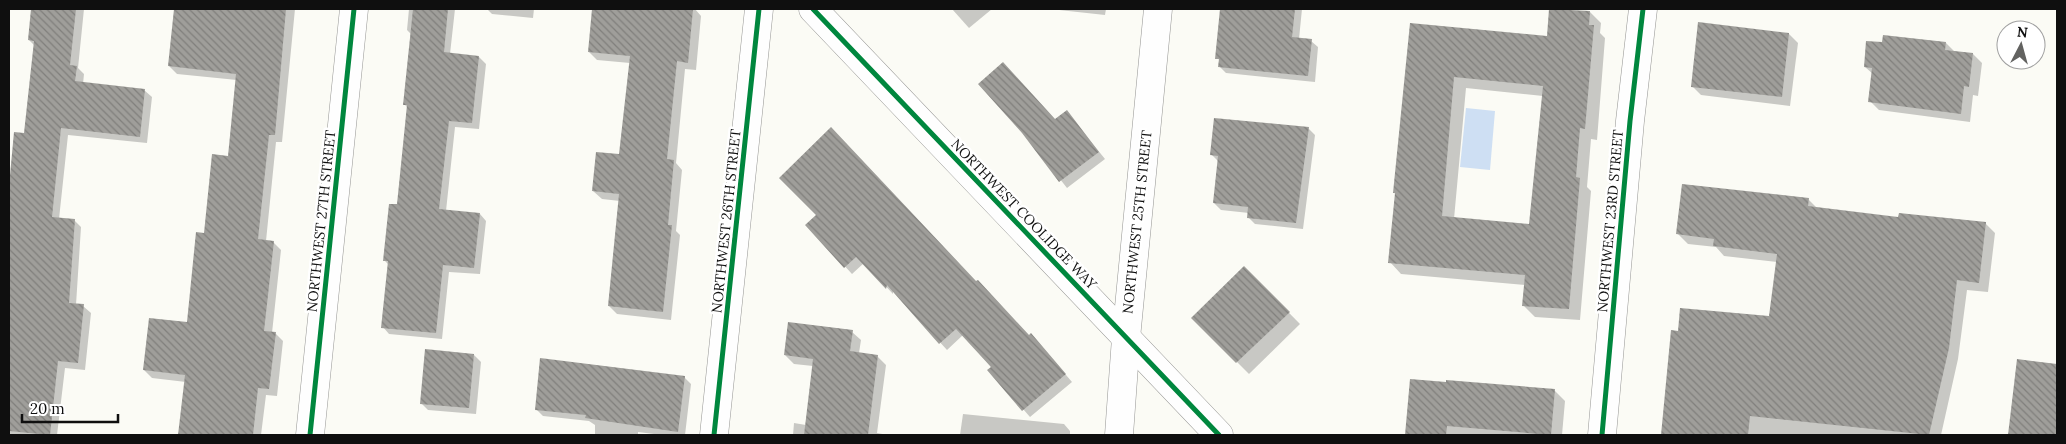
<svg xmlns="http://www.w3.org/2000/svg" width="2066" height="444" viewBox="0 0 2066 444" font-family="Lora,serif">
  <style>
    .water { fill: #cedff3 }
    .shadow { fill: #0003; fill-rule: evenodd }
    .building { fill: url(#building-back-hatch); fill-rule: evenodd }
    .lines { fill: none; stroke-linecap: round; stroke-linejoin: round }
    .minor-casing { stroke: #959593; stroke-width: 29 }
    .minor { stroke: #fefefe; stroke-width: 28 }
    .cycleway-casing { stroke: #fff; stroke-width: 8 }
    .cycleway { stroke: #00873e; stroke-width: 5 }
    .labels { text-anchor: middle; dominant-baseline: central; stroke-width: 5; stroke-linejoin: round; paint-order: stroke }
    .street-label { font-size: 14px; fill: #0f0f0f; stroke: #fff }
  </style>
  <defs>
    <pattern id="building-back-hatch" width="6" height="6" patternUnits="userSpaceOnUse" patternTransform="scale(1.25)"><rect width="6" height="6" fill="#9f9e9a"/><path d="M-1 5l2 2M0 0l6 6M5-1l2 2" fill="none" stroke="#807f7c"/></pattern>
  </defs>
  <rect width="100%" height="100%" fill="#fbfbf5"/>
  <!-- water -->
  <polygon class="water" points="1466,108 1495,111 1490,170 1460,167"/>
  <!-- shadow -->
  <g class="shadow">
    <polygon points="32,9 84,9 78,68 84,74 83,84 144,90 152,97 147,143 68,135 59,219 74,220 81,227 76,305 83,306 91,313 85,370 65,368 57,435 9,435 9,198 16,133 25,134 35,46 29,40"/>
    <polygon points="175,9 295,9 282,142 276,142 266,241 273,242 281,250 272,333 275,333 283,341 277,396 266,395 261,435 180,435 186,382 152,378 144,370 188,324 205,235 229,157 237,80 177,74 169,66"/>
    <polygon points="409,9 455,9 450,54 479,57 486,64 479,129 455,127 446,211 480,214 486,221 480,274 449,272 442,339 389,334 383,327 389,265 384,260 398,206 408,108 404,104 412,35 407,30"/>
    <polygon points="487,9 534,9 533,18 492,14"/>
    <polygon points="594,9 695,9 701,16 696,70 685,69 676,163 682,170 676,231 680,235 671,320 617,314 609,306 620,201 602,199 593,191 620,156 630,63 597,60 589,52"/>
    <polygon points="952,9 992,9 969,28"/>
    <polygon points="1050,9 1106,9 1105,15"/>
    <polygon points="1224,9 1302,9 1299,39 1311,41 1318,47 1315,82 1226,73 1219,66 1220,60 1218,59"/>
    <path d="M1551 9 1590 12 1601 23 1600 33 1605 38 1597 140 1591 139 1587 187 1591 191 1580 320 1535 317 1523 305 1525 285 1401 274 1390 262 1396 194 1394 193 1411 24 1548 37ZM1466 88 1543 96 1530 225 1454 219Z"/>
    <polygon points="1789,34 1798,43 1790,106 1701,95 1692,86"/>
    <polygon points="1946,43 1955,52 1973,54 1982,63 1978,96 1973,95 1970,122 1879,110 1870,101 1873,74 1865,67"/>
    <polygon points="1067,112 1105,159 1067,188 1023,132 1055,120"/>
    <polygon points="1308,128 1315,135 1303,229 1255,224 1248,217 1249,213 1221,210 1214,203 1219,162 1212,155"/>
    <polygon points="1808,199 1817,208 1899,218 1985,223 1995,233 1988,292 1967,290 1958,359 1941,435 1662,435 1672,331 1679,332 1770,318 1777,262 1724,256 1716,247 1688,244 1678,234"/>
    <polygon points="807,225 976,283 1029,337 1038,342 1072,382 1030,417 989,370 992,368 963,335 947,350 893,291 893,294 864,263 852,274"/>
    <polygon points="1244,267 1300,324 1249,374 1193,318"/>
    <polygon points="852,332 861,340 859,353 877,356 886,365 877,433 888,435 793,435 794,423 806,425 813,366 794,364 785,355"/>
    <polygon points="474,355 481,362 476,414 428,410 421,403"/>
    <polygon points="2018,361 2057,365 2057,435 2010,435"/>
    <polygon points="684,377 691,384 685,435 662,435 638,432 638,435 595,435 595,425 589,421 543,416 536,409"/>
    <polygon points="1412,381 1554,390 1565,401 1562,435 1407,435"/>
    <polygon points="963,414 1064,424 1070,431 1070,435 960,435"/>
  </g>
  <!-- building -->
  <g class="building">
    <polygon points="31,9 76,9 70,65 77,66 75,81 145,89 140,137 61,128 52,217 75,219 69,303 84,304 78,363 58,361 50,435 9,431 9,186 14,132 24,133 34,41 28,40"/>
    <polygon points="174,9 286,9 275,135 269,135 258,239 274,241 264,331 276,332 269,389 258,388 253,435 178,435 185,375 143,370 149,318 187,322 196,232 204,233 212,154 228,156 236,74 168,66"/>
    <polygon points="413,9 448,9 444,52 479,56 472,123 449,121 439,209 480,213 474,268 443,265 436,333 381,328 388,261 383,261 389,204 397,204 407,105 403,105"/>
    <polygon points="592,9 693,9 688,63 677,61 667,159 674,160 668,225 672,225 663,312 608,306 619,194 592,191 596,152 619,154 630,56 588,52"/>
    <polygon points="1220,9 1295,9 1292,37 1312,39 1308,76 1218,67 1219,59 1215,59"/>
    <path d="M1549 9 1590 11 1589 25H1594L1585 129 1580 128 1576 177 1580 178 1569 309 1522 306 1525 275 1388 263 1395 193H1393L1410 23 1547 36ZM1454 77 1543 86 1529 224 1442 216Z"/>
    <polygon points="1698,22 1789,33 1782,97 1691,87"/>
    <polygon points="1883,35 1946,42 1945,50 1973,53 1969,87 1964,86 1961,114 1868,102 1872,68 1864,67 1866,41 1882,42"/>
    <polygon points="1003,62 1055,119 1067,110 1099,152 1059,182 1022,133 978,84"/>
    <polygon points="1214,118 1309,127 1296,223 1247,218 1248,207 1213,203 1218,156 1210,155"/>
    <polygon points="831,127 976,281 978,280 1029,335 1031,333 1066,374 1022,411 987,370 991,367 956,329 939,344 887,285 886,289 856,257 844,268 805,225 816,215 779,178"/>
    <polygon points="1682,184 1809,198 1808,206 1898,217 1899,213 1986,222 1979,283 1957,280 1949,348 1929,435 1750,416 1748,435 1661,435 1671,330 1678,331 1680,308 1769,316 1777,254 1713,246 1714,239 1676,234"/>
    <polygon points="1244,266 1290,312 1236,363 1191,318"/>
    <polygon points="788,322 853,330 850,351 878,355 868,435 804,435 813,359 784,355"/>
    <polygon points="425,349 474,354 469,408 420,404"/>
    <polygon points="540,358 685,376 678,432 585,418 586,415 535,410"/>
    <polygon points="2017,359 2057,364 2057,435 2008,435"/>
    <polygon points="1410,379 1446,382 1446,380 1555,389 1551,435 1447,426 1446,435 1405,435"/>
  </g>
  <g class="lines">
    <!-- minor casing -->
    <g class="minor-casing">
      <g id="minor">
        <polyline points="813,9 1219,435"/>
        <polyline points="310,435 354,9"/>
        <polyline points="714,435 759,9"/>
        <polyline points="1119,435 1126,338 1158,9"/>
        <polyline points="1602,435 1630,121 1643,9"/>
      </g>
    </g>
    <!-- minor -->
    <use href="#minor" class="minor"/>
    <!-- cycleway casing -->
    <g class="cycleway-casing">
      <g id="cycleway">
        <polyline points="813,9 1219,435"/>
        <polyline points="310,435 354,9"/>
        <polyline points="714,435 759,9"/>
        <polyline points="1602,435 1630,121 1643,9"/>
      </g>
    </g>
    <!-- cycleway -->
    <use href="#cycleway" class="cycleway"/>
  </g>
  <g class="labels">
    <!-- street labels -->
    <g class="street-label">
      <text transform="translate(1024 214) rotate(46)">NORTHWEST COOLIDGE WAY</text>
      <text transform="translate(321 221) rotate(-84)">NORTHWEST 27TH STREET</text>
      <text transform="translate(726 221) rotate(-84)">NORTHWEST 26TH STREET</text>
      <text transform="translate(1610 221) rotate(-85)">NORTHWEST 23RD STREET</text>
      <text transform="translate(1137 222) rotate(-84)">NORTHWEST 25TH STREET</text>
    </g>
  </g>
  <!-- border -->
  <rect width="2066" height="444" fill="none" stroke="#0f0f0f" stroke-width="20"/>
  <!-- north arrow -->
  <g transform="translate(2021 45) rotate(6)"><circle r="24" fill="#ffffff" stroke="#9f9f9f"/>
  <path d="M0-4L9 19L0 12L-9 19Z" fill="#626260"/>
  <text y="-8" font-size="14" font-weight="bold" text-anchor="middle" fill="#0f0f0f">N</text>
  </g>
  <!-- scale -->
  <path d="M22 414v8h96v-8" fill="none" stroke="#0f0f0f" stroke-width="2.5"/>
  <text x="30" y="414" font-size="15" fill="#0f0f0f" stroke="#ffffff" stroke-width="4" paint-order="stroke">20 m</text>
</svg>
